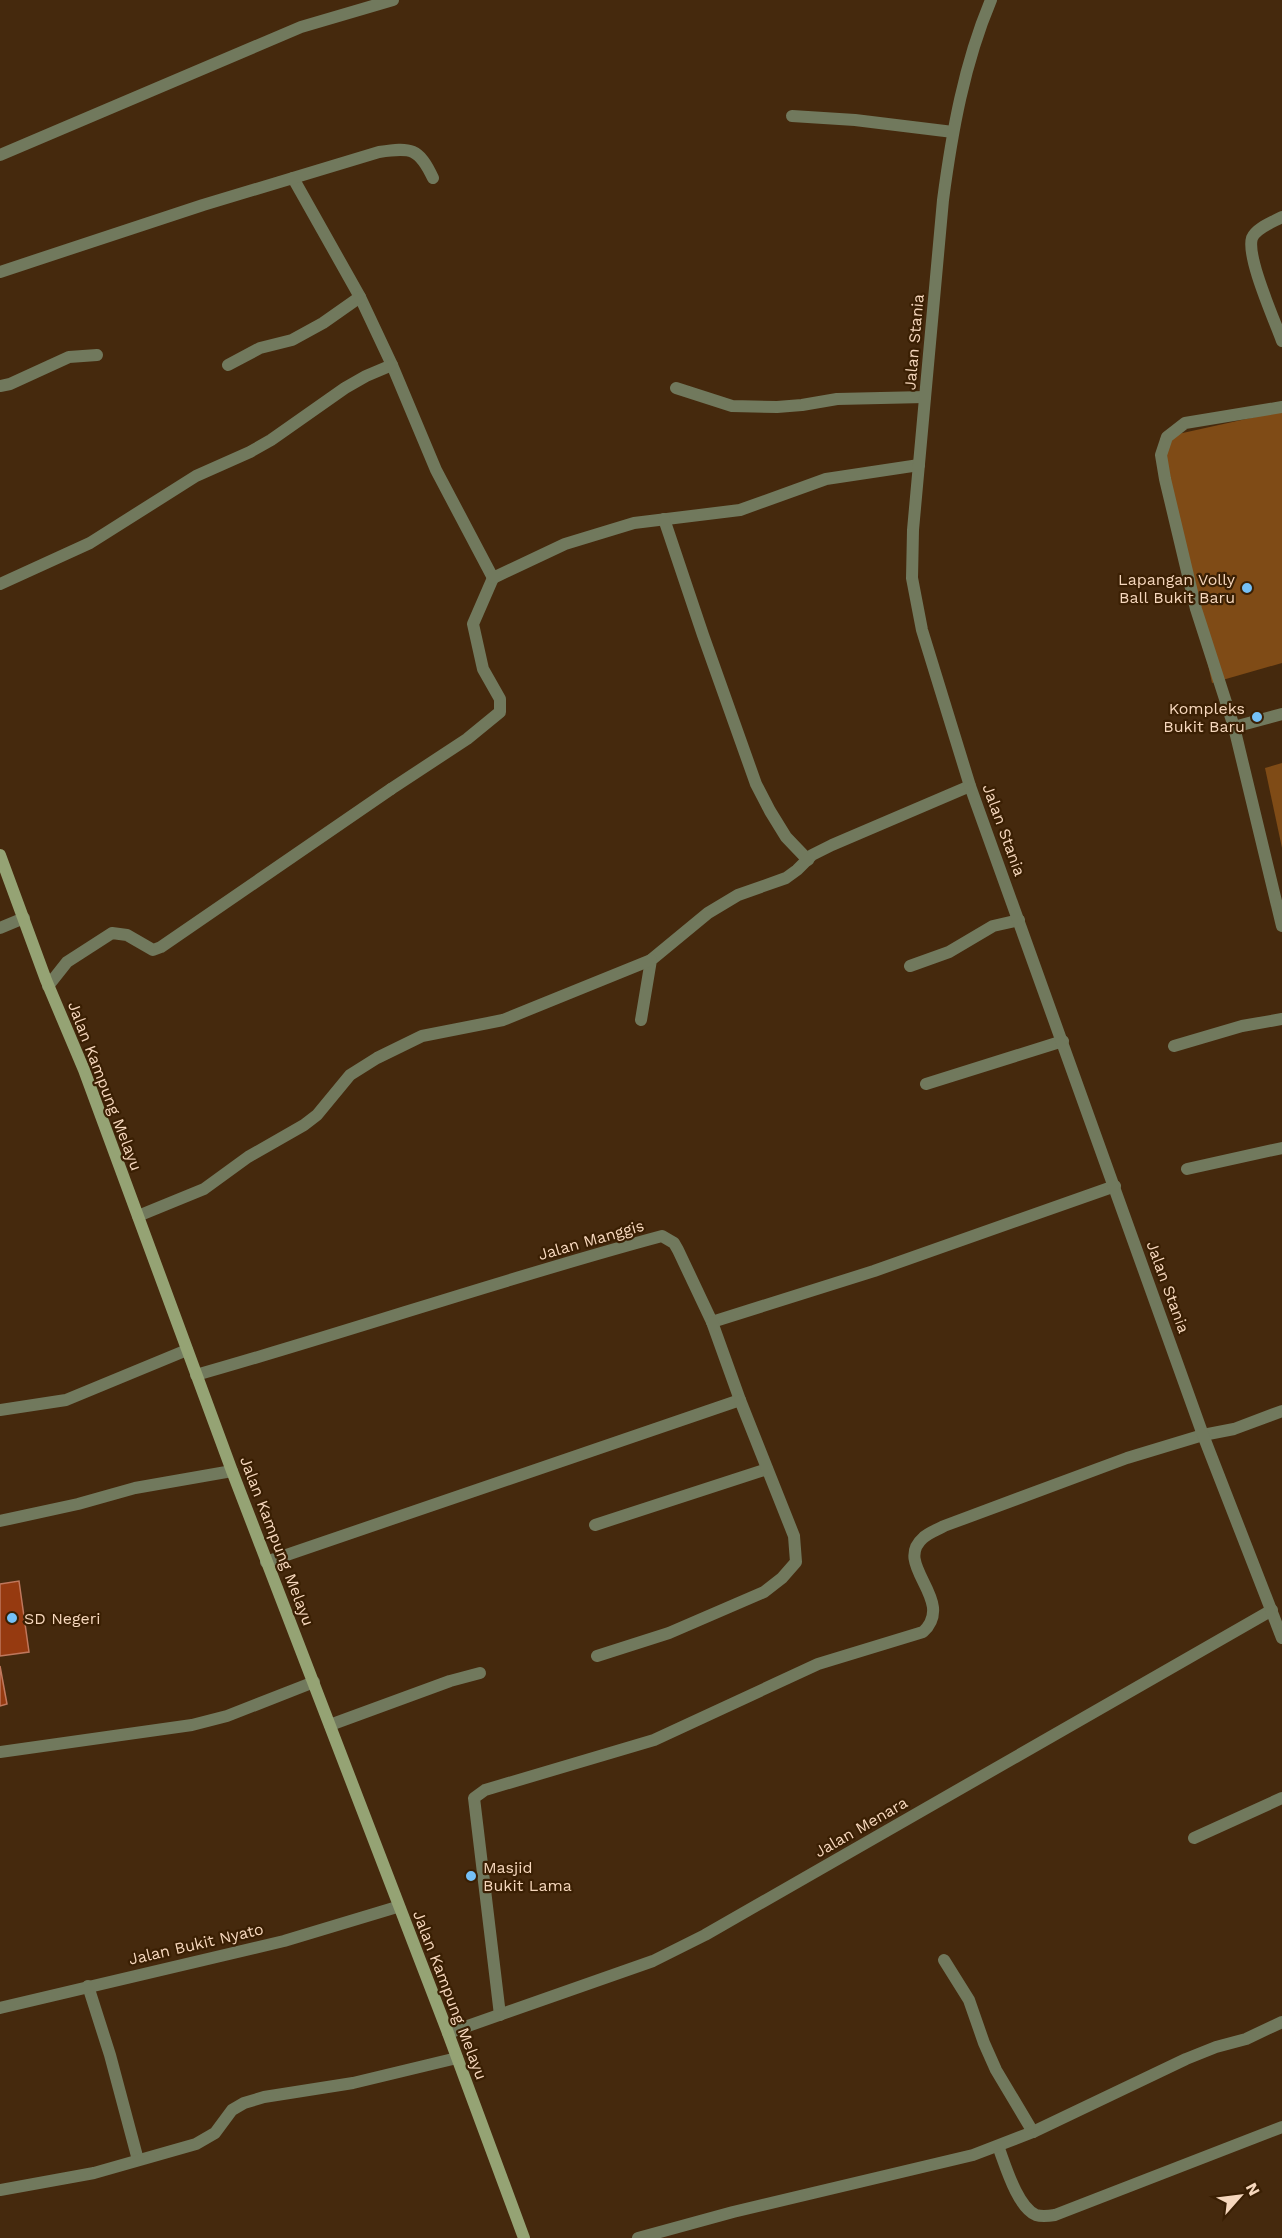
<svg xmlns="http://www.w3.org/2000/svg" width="1282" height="2238" viewBox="0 0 1282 2238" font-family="'Work Sans',sans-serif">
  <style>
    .green { fill: #7f4b16 }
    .building { fill: #963a10; stroke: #bf775c; stroke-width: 1.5 }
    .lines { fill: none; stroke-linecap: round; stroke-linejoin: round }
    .service { stroke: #71795d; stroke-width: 12 }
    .minor { stroke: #71795d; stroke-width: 12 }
    .tertiary { stroke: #71795d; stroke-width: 12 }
    .secondary { stroke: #95a374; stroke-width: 12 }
    .poi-dot { fill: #75c0f6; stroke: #3a1f03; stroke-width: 2 }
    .labels { text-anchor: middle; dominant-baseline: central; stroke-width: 4.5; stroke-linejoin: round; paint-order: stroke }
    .street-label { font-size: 16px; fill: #f6d7bd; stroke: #3a1f03 }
    .poi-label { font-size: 16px; fill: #f6d7bd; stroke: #3a1f03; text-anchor: end }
  </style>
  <rect width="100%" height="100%" fill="#45290d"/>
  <!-- green -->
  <g class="green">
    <polygon points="1282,411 1282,663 1212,683 1160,438"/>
    <polygon points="1282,763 1282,848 1265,768"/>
  </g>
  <!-- building -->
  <g class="building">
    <polygon points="19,1581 29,1652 0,1656 0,1584"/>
    <polygon points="0,1666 7,1704 0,1706"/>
  </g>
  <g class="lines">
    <!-- service -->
    <g class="service">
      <polyline points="1234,727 1282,714"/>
      <polyline points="391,789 467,739 500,712 500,699 483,669 473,624 493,578"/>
    </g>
    <!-- minor -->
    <g class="minor">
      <polyline points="792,116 855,120 953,132"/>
      <polyline points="0,155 301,27 393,0"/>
      <polyline points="293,178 360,297 392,365 436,470 493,578 565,544 634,523 740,510 826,479 919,465"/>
      <path d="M1282 217C1273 222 1256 228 1252 238 1246 257 1275 321 1282 341"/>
      <path d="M0 272 203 205 379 152C411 147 419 148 433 178"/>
      <polyline points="228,365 260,348 292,340 323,323 360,297"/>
      <polyline points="0,386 10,384 69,357 97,355"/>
      <polyline points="676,388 732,406 777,407 802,405 837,399 925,397"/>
      <polyline points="1282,407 1185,423 1167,437 1161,455 1165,479 1196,609 1234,727 1282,926"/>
      <polyline points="664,519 703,635 756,784 770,811 786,837 808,860"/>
      <polyline points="0,584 90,543 196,476 250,452 271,440 345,388 366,376 392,365"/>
      <polyline points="0,928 24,918"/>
      <polyline points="910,966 949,952 993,926 1019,920"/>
      <polyline points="48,986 67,962 112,933 127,935 153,950 161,947 391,789"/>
      <polyline points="641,1020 651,960 708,913 738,895 786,878 797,870 812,855 832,845 970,786"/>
      <polyline points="1174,1046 1242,1026 1282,1019"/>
      <polyline points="926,1084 1063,1041"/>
      <polyline points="1187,1169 1282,1148"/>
      <polyline points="138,1216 204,1189 248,1157 304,1125 317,1115 350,1075 377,1058 422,1036 503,1020 651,960"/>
      <path d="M196 1375C352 1331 505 1278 662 1236L674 1243 678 1250 712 1322 874 1271 1115 1186"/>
      <polyline points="0,1410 66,1400 187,1350"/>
      <polyline points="0,1521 78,1504 135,1488 232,1471"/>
      <polyline points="595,1525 767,1469"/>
      <polyline points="266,1562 740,1400 712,1322"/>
      <polyline points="597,1656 669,1633 764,1592 782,1578 796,1562 794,1536 740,1400"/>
      <polyline points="330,1725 450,1681 480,1673"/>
      <polyline points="0,1752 192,1725 227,1716 314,1682"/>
      <polyline points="1194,1838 1282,1798"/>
      <polyline points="944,1960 969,2000 984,2043 996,2070 1033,2132"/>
      <polyline points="88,1986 110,2055 138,2160"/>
      <polyline points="0,2008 284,1941 397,1907"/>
      <path d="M500 2015 474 1798 485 1790 654 1740 818 1664 923 1632C957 1600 892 1565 923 1538 928 1533 937 1530 944 1526L1127 1458 1203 1435 1234 1429 1282 1411"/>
      <polyline points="448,2033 653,1961 705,1935 1272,1610"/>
      <path d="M998 2146C1005 2164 1017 2207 1036 2215 1042 2217 1049 2216 1055 2215L1282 2127"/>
      <polyline points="0,2190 94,2173 196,2144 215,2133 232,2110 244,2103 264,2097 353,2083 457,2058"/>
      <polyline points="638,2238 733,2212 973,2155 1033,2132 1186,2059 1216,2047 1246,2039 1282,2022"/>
    </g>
    <!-- tertiary -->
    <path class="tertiary" d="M991 0C964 64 952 132 943 200L913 530 912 578 922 630 970 786 1203 1435 1282 1638"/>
    <!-- secondary -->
    <polyline class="secondary" points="0,855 46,980 84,1070 232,1471 448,2033 524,2238"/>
  </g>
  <!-- markers -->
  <g class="poi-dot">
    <circle cx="1247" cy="588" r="6"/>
    <circle cx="1257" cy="717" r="6"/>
    <circle cx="12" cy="1618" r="6"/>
    <circle cx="471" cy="1876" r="6"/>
  </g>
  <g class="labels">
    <!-- street labels -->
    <g class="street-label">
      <text transform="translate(914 342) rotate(-85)">Jalan Stania</text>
      <text transform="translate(1004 830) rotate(70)">Jalan Stania</text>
      <text transform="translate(105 1086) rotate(69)">Jalan Kampung Melayu</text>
      <text transform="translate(591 1240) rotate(-16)">Jalan Manggis</text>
      <text transform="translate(1168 1287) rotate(70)">Jalan Stania</text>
      <text transform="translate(277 1541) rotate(69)">Jalan Kampung Melayu</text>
      <text transform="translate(861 1827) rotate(-30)">Jalan Menara</text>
      <text transform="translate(196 1944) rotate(-13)">Jalan Bukit Nyato</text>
      <text transform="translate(450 1995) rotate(69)">Jalan Kampung Melayu</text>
    </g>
    <!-- poi labels -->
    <g class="poi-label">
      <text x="1235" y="579">Lapangan Volly<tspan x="1235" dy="18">Ball Bukit Baru</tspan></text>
      <text x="1245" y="708">Kompleks<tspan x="1245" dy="18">Bukit Baru</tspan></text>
      <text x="24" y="1618" text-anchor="start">SD Negeri</text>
      <text x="483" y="1867" text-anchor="start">Masjid<tspan x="483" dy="18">Bukit Lama</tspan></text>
    </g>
  </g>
  <!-- north arrow -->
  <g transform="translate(1240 2196) rotate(62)" stroke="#3a1f03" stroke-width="4.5" paint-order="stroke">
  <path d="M0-4.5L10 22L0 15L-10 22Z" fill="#f6d7bd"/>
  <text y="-9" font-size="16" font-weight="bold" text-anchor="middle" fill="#f6d7bd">N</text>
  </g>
</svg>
